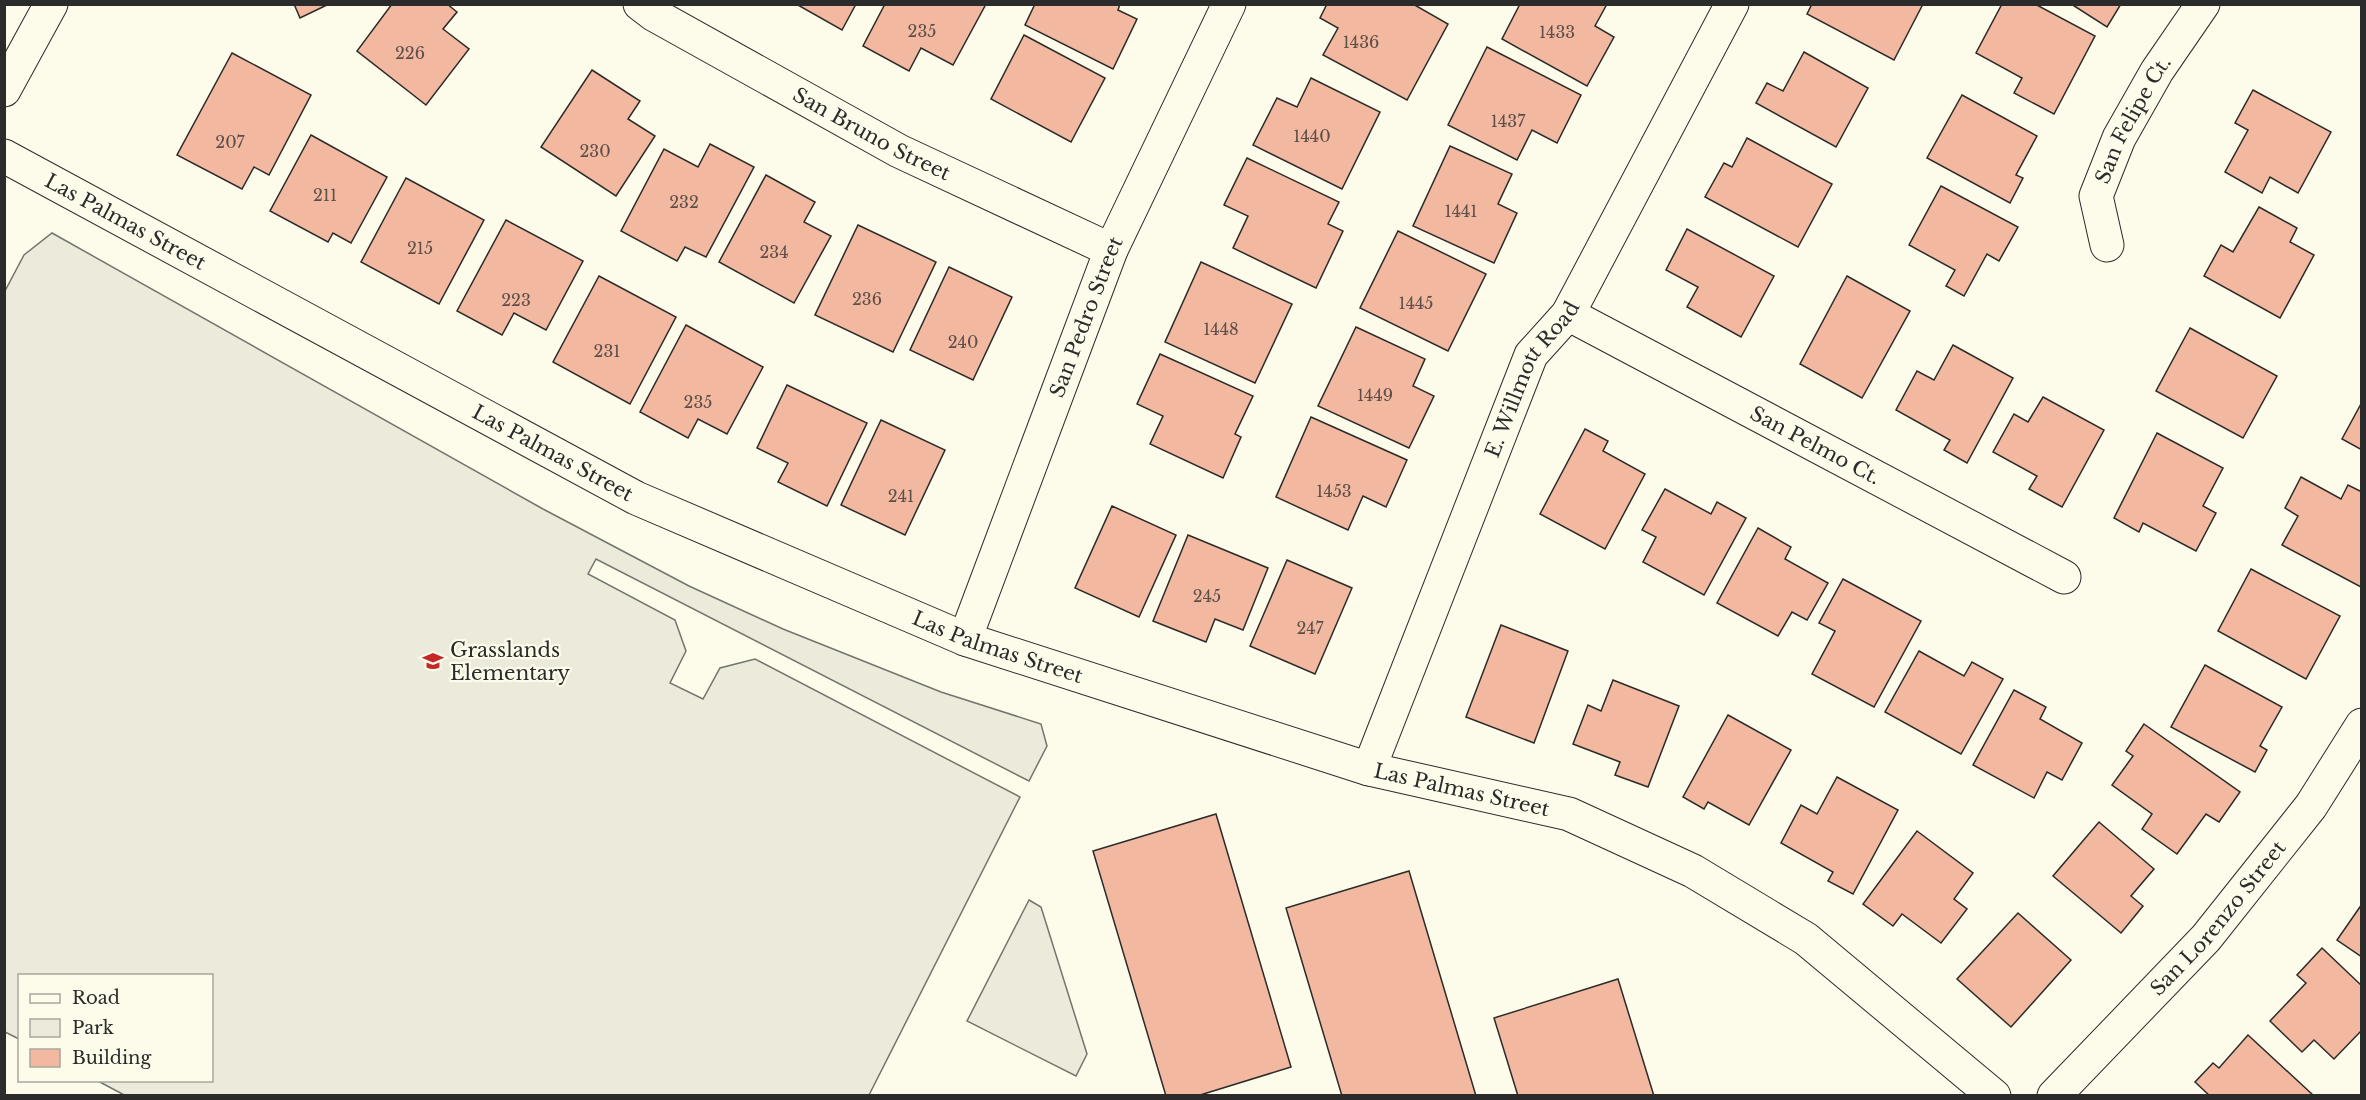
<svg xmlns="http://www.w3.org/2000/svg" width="2366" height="1100" viewBox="0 0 2366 1100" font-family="'Libre Baskerville',serif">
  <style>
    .green { fill: #ecebdb; stroke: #74746e; stroke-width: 1.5 }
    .building { fill: #f2b8a0; stroke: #2b2b2b; stroke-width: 1.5 }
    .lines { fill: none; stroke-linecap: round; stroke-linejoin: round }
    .minor-casing { stroke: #2b2b2b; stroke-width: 35 }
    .minor { stroke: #fdfbea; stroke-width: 33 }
    .labels { text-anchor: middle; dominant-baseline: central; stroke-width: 4.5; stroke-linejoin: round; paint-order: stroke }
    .number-label { font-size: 16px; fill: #5d4e48 }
    .street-label { font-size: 20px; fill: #2b2b2b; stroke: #fdfbea }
    .poi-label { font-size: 20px; fill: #2b2b2b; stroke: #fdfbea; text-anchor: start }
  </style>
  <rect width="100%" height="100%" fill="#fdfbea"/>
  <!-- green -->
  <g class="green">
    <polygon points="52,233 543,509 689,586 783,629 941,692 1041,724 1047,746 1029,781 596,559 588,574 675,620 686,651 670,683 703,699 720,668 755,659 1020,797 869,1095 126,1096 98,1081 212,1080 212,976 20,976 19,1039 5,1032 5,291 24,255"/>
    <polygon points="1029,900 1041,907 1087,1054 1076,1076 967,1021"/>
  </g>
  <!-- building -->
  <g class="building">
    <polygon points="294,4 329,4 300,18"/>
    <polygon points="392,4 447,4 457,12 443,29 469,49 426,105 357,51"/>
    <polygon points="796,4 856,4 842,30"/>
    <polygon points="885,4 986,4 953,65 921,48 909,71 863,46"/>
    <polygon points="1035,4 1120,4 1118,10 1137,19 1113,69 1025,25"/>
    <polygon points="1327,4 1413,4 1448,24 1407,100 1323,55 1338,28 1320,18"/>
    <polygon points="1520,4 1607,4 1595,26 1614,37 1587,86 1502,39"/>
    <polygon points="1812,4 1923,4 1894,60 1807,14"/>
    <polygon points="2002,4 2035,4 2095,36 2054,114 2014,93 2022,78 1976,53"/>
    <polygon points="2071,4 2121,4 2107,27"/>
    <polygon points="1024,35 1105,78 1071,142 991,99"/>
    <polygon points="1487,47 1581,95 1557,143 1532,130 1517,160 1448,125"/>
    <polygon points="1804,52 1868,88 1836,147 1756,103 1767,83 1783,91"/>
    <polygon points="232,53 311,95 269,175 254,167 242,189 177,155"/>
    <polygon points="592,70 640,101 628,119 655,136 616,196 541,147"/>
    <polygon points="1311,78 1380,112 1342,189 1253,145 1277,98 1297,107"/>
    <polygon points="2253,90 2331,132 2298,193 2270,177 2262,193 2225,172 2248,130 2235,123"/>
    <polygon points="1962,95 2037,136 2016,175 2023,178 2010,203 1927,158"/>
    <polygon points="311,135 387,177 351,243 333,233 328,242 270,211"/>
    <polygon points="1747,138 1832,184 1798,247 1705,197 1724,163 1732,167"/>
    <polygon points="710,144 754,167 706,257 685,247 677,261 621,231 664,149 698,167"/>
    <polygon points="1450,146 1512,174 1498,204 1517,213 1494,263 1413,226"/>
    <polygon points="1247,158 1339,202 1328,224 1343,231 1316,288 1233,248 1248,216 1224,205"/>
    <polygon points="766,175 815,202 804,222 831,236 794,303 719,262"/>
    <polygon points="406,178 484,220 439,304 361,262"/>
    <polygon points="1941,186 2018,227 1999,261 1987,254 1964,296 1946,286 1955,270 1909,245"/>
    <polygon points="2259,207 2297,228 2290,242 2314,255 2280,318 2204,276 2221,245 2233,252"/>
    <polygon points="506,220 583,261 546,330 514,313 502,335 457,311"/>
    <polygon points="858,225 936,262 893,352 815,315"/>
    <polygon points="1687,229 1774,276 1741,337 1687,307 1698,287 1666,270"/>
    <polygon points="1398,231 1486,274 1448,351 1360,308"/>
    <polygon points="1201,262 1292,304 1255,383 1165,342"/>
    <polygon points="949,267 1012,297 973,380 910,350"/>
    <polygon points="599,276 676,317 630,404 553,362"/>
    <polygon points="1847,276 1910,311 1862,398 1800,364"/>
    <polygon points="686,325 763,367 727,434 698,419 688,438 640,412"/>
    <polygon points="1356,327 1425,359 1413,386 1434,396 1409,448 1318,406"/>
    <polygon points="2190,328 2277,376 2243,438 2156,391"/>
    <polygon points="1953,345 2013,378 1967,463 1944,450 1950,440 1896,410 1917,371 1934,380"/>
    <polygon points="1160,354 1253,396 1235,434 1241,437 1223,478 1150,444 1163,416 1137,404"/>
    <polygon points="787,385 867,423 827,506 778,482 788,463 757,448"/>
    <polygon points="2043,397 2104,430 2062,507 2029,489 2037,476 1993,452 2014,414 2028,422"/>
    <polygon points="2362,402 2362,450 2342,439"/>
    <polygon points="1311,417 1407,460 1386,507 1363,496 1348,530 1276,497"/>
    <polygon points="881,420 945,450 905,535 841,505"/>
    <polygon points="1585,429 1608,441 1603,451 1645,474 1605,549 1540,514"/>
    <polygon points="2157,433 2223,468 2203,506 2216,513 2196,551 2143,523 2139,532 2114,518"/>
    <polygon points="2301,477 2341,499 2348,485 2362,492 2361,587 2282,545 2298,516 2285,508"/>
    <polygon points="1665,489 1711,514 1717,502 1746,518 1704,595 1643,562 1656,537 1642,530"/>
    <polygon points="1112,506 1176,535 1139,617 1075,588"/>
    <polygon points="1758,528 1791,547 1785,559 1828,583 1807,620 1792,612 1778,636 1717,603"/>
    <polygon points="1188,535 1268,568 1243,630 1215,619 1206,642 1153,621"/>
    <polygon points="1287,560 1352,588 1315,674 1250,646"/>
    <polygon points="2251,569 2340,616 2306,679 2218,631"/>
    <polygon points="1843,579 1921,621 1874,707 1812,674 1835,631 1819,623"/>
    <polygon points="1501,625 1568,651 1534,743 1466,717"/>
    <polygon points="1919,651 1964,676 1972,662 2003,679 1961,754 1885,712"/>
    <polygon points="2205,665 2282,707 2260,746 2267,750 2255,772 2171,727"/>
    <polygon points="1613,680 1679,706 1648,787 1615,775 1620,762 1573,744 1588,705 1601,711"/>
    <polygon points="2014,690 2046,707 2040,719 2082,743 2062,780 2047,772 2034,798 1973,765"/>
    <polygon points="1728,715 1791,750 1749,825 1708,802 1704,809 1683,797"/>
    <polygon points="2144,724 2240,792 2219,822 2206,814 2177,854 2142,829 2152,814 2112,785 2133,756 2126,751"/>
    <polygon points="1837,777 1898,810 1853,894 1828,881 1833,872 1781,843 1801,805 1817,814"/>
    <polygon points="1216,814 1291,1067 1197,1096 1166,1096 1093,851"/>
    <polygon points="2099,822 2154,869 2131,896 2143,906 2121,933 2053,876"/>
    <polygon points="1917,831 1973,873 1954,899 1967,909 1941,943 1902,914 1893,926 1863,904"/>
    <polygon points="1409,871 1476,1096 1342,1096 1286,908"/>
    <polygon points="2362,904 2362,957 2337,940"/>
    <polygon points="2018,913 2071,960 2011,1027 1957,979"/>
    <polygon points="2322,948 2362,986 2362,1030 2334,1059 2314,1040 2302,1052 2270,1021 2306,983 2297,975"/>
    <polygon points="1618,979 1654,1096 1518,1096 1494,1018"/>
    <polygon points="2248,1035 2313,1095 2312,1096 2210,1096 2195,1082 2213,1063 2219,1068"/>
  </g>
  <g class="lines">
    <!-- minor casing -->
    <g class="minor-casing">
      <g id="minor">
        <path id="s1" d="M640 4 653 14 899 151 1111 250"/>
        <polyline points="4,90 51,4"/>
        <path id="s2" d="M4 156 636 498 965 639 1369 769 1569 814 1693 871 1806 939 1994 1096"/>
        <path id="s3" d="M2107 245 2096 196 2119 138 2157 71 2203 4"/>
        <path id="s4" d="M1568 314 2064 577"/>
        <path id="s5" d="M965 639 1111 250 1229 4"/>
        <path id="s6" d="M1369 769 1531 355 1568 314 1732 4"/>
        <path id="s7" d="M2054 1096 2206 938 2311 806 2362 725"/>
      </g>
    </g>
    <!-- minor -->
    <use href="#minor" class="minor"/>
  </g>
  <!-- icons -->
  <defs>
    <g id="school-bare" transform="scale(1.62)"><path d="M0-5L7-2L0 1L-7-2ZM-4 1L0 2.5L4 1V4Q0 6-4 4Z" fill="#c62828" stroke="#fdfbea" stroke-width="2.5" paint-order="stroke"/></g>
  </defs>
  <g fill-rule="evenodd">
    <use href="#school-bare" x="433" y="661"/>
  </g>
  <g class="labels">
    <!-- number labels -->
    <g class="number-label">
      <text x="922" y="31">235</text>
      <text x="1557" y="32">1433</text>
      <text x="1361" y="42">1436</text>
      <text x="410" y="53">226</text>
      <text x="1508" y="121">1437</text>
      <text x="1312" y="136">1440</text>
      <text x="230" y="142">207</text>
      <text x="595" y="151">230</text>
      <text x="325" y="195">211</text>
      <text x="684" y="202">232</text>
      <text x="1461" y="211">1441</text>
      <text x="420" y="248">215</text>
      <text x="774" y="252">234</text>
      <text x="867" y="299">236</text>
      <text x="516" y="300">223</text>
      <text x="1416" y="303">1445</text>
      <text x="1221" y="329">1448</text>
      <text x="963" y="342">240</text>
      <text x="607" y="351">231</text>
      <text x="1375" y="395">1449</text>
      <text x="698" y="402">235</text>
      <text x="1334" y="491">1453</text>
      <text x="901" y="496">241</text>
      <text x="1207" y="596">245</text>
      <text x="1310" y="628">247</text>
    </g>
    <!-- street labels -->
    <g class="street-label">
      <text stroke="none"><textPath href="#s3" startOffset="135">San Felipe Ct.</textPath></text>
      <text stroke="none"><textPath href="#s1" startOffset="266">San Bruno Street</textPath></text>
      <text stroke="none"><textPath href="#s2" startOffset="138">Las Palmas Street</textPath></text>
      <text stroke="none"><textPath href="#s5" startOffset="344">San Pedro Street</textPath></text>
      <text stroke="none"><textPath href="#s6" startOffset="424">E. Willmott Road</textPath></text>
      <text stroke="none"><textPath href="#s4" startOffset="280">San Pelmo Ct.</textPath></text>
      <text stroke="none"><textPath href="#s2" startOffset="624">Las Palmas Street</textPath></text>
      <text stroke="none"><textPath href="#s2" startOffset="1110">Las Palmas Street</textPath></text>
      <text stroke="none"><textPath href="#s2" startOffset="1596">Las Palmas Street</textPath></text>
      <text stroke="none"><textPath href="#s7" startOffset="242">San Lorenzo Street</textPath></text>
    </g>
    <!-- poi labels -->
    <g class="poi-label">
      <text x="450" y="650">Grasslands<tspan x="450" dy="23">Elementary</tspan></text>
    </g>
  </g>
  <!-- border -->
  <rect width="2366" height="1100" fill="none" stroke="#2b2b2b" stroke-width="12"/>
  <!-- legend -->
  <rect x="18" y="974" width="195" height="108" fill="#fdfbea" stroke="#a9a89e" stroke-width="1.5"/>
  <rect x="30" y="994" width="30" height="9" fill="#fdfbea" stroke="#a9a89e" stroke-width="1.5"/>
  <text x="72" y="1004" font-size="18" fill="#2b2b2b">Road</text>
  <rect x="30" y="1019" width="30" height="18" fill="#ecebdb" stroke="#a9a89e" stroke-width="1.5"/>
  <text x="72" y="1034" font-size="18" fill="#2b2b2b">Park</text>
  <rect x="30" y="1049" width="30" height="18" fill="#f2b8a0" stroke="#a9a89e" stroke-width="1.5"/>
  <text x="72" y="1064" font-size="18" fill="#2b2b2b">Building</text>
</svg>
